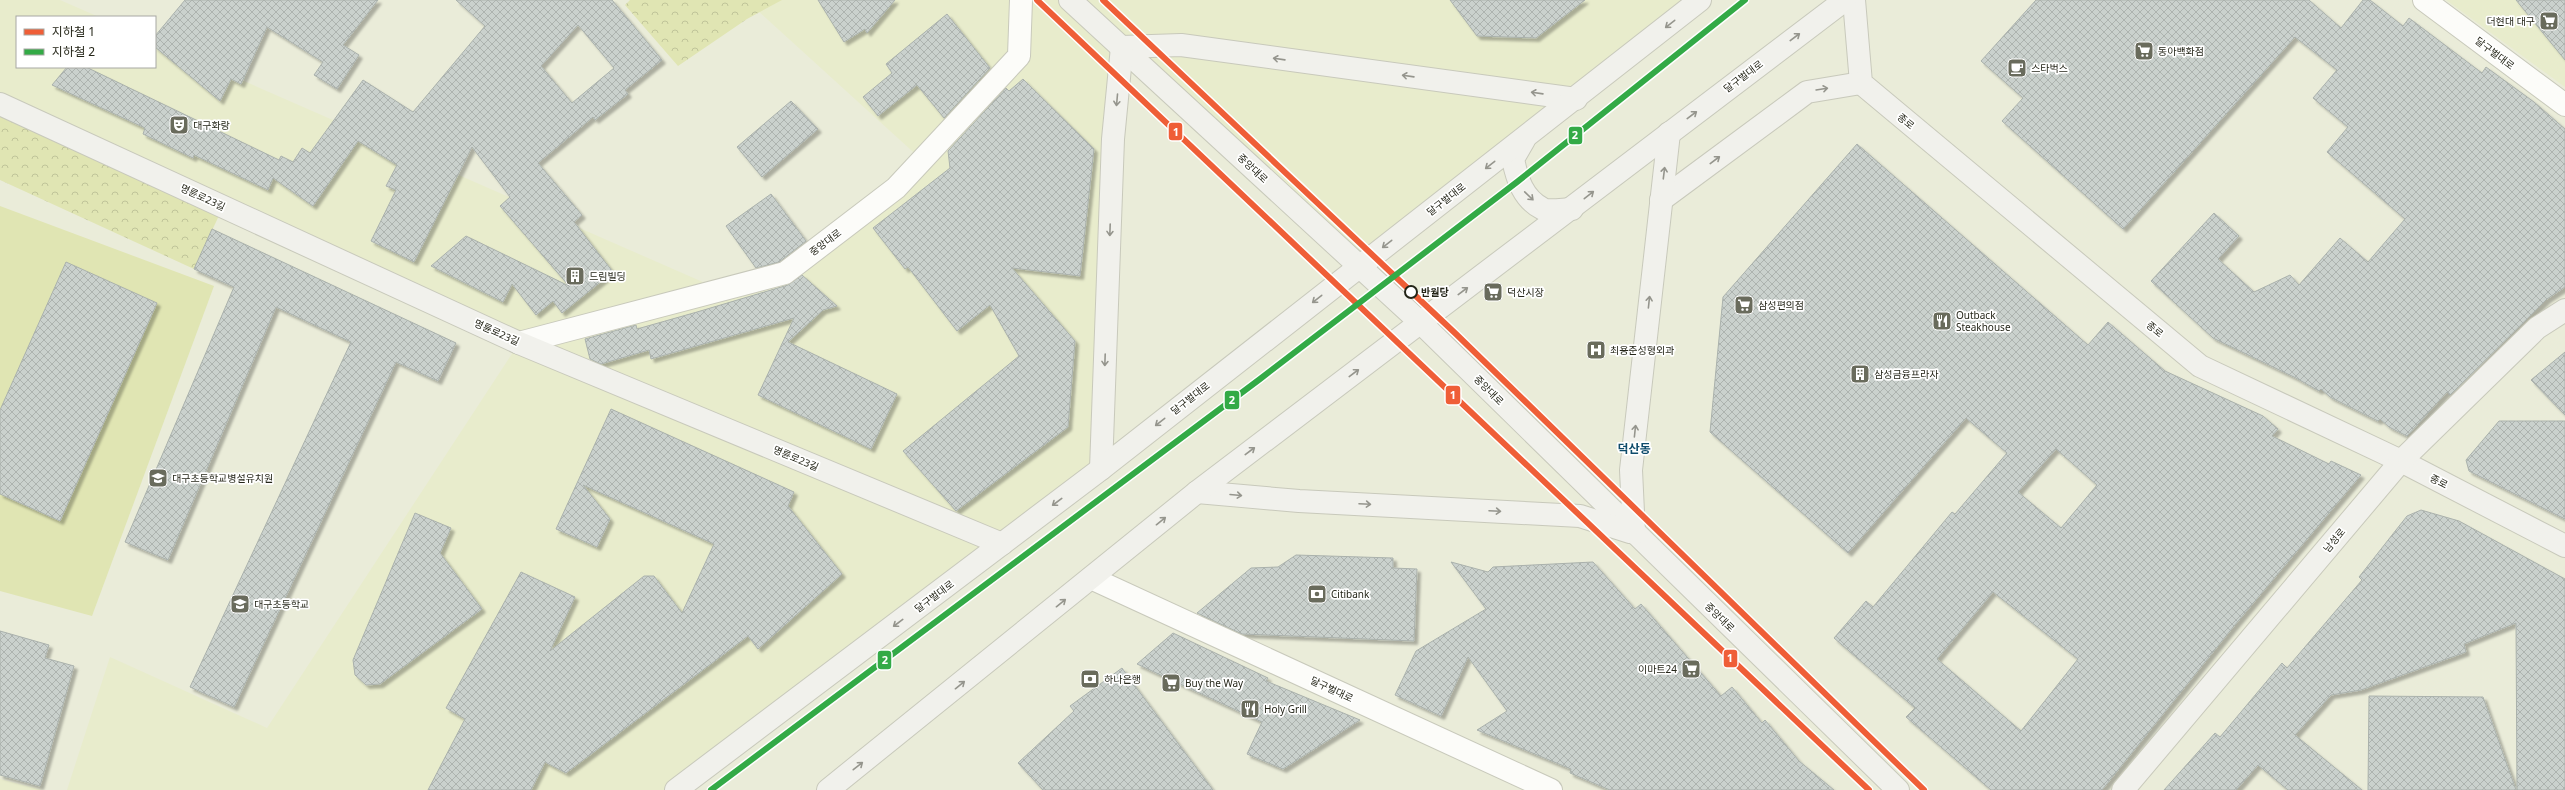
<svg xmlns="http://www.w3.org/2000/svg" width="2565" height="790" viewBox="0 0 2565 790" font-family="'Noto Sans','Noto Sans KR',sans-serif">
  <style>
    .built { fill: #e8eccc }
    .forest { fill: url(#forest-crowns) }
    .pitch { fill: #e0e5b3 }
    .building { fill: url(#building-cross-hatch); stroke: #aab1ac; fill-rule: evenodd; filter: url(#shadow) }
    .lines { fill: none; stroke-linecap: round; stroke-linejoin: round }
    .street-casing { stroke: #c8c9bb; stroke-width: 24 }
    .secondary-casing { stroke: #c8c9bb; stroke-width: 24 }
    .street { stroke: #fcfcf9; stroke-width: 22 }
    .secondary { stroke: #f1f1ec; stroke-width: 22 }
    .metro-1-casing { stroke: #fff; stroke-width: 9 }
    .metro-2-casing { stroke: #fff; stroke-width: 9 }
    .metro-1 { stroke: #ef5e37; stroke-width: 6 }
    .metro-2 { stroke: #33aa46; stroke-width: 6 }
    .oneway { stroke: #95958d }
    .stop-dot { fill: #fff; stroke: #242518; stroke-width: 2 }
    .labels { text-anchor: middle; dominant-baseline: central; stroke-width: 3.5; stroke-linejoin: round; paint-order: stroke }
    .poi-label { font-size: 10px; fill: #242518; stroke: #fff; text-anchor: start }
    .street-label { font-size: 10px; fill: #242518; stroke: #fff }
    .stop-label { font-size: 10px; font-weight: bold; fill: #242518; stroke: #fff; text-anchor: start }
    .quarter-label { font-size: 12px; font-weight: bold; fill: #0e4b6b; stroke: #fff }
    .line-badge { stroke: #fff; stroke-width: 1.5 }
    .badge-label { font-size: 11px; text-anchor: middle; font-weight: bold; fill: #fff }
  </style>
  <defs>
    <pattern id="forest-crowns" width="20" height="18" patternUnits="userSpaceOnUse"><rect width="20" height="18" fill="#e0e5b3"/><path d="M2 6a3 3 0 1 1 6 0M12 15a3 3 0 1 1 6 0" fill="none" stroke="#c0c499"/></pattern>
    <pattern id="building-cross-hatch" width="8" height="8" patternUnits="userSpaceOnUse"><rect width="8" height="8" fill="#cad1cd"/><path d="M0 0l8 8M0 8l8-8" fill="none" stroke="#adb3af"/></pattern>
    <filter id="shadow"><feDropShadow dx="3.5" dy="3.5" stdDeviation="1" flood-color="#0004"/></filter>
  </defs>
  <rect width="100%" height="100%" fill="#eaecd9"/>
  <!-- built -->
  <g class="built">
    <polygon points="0,0 60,0 99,17 17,17 17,67 155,67 155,42 721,290 785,273 922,160 746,0 1072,0 1122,47 1101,469 681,790 67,790 110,657 267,728 519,343 0,104"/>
    <polygon points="1073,0 1700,0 1359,266"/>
    <polygon points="2446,0 2565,0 2565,87"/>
    <polygon points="0,779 42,790 0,790"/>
  </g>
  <!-- forest -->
  <g class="forest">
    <polygon points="630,0 782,0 747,19 678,66 625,5"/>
    <polygon points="0,104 223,207 194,269 0,180"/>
  </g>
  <!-- pitch -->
  <polygon class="pitch" points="0,206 214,286 92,616 0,591"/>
  <!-- building -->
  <g class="building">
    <polygon points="185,0 378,0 343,45 359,55 337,89 314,75 323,62 267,27 241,84 231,79 220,101 155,47 155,36"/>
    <path d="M456 0H612L662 60 625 90 628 94 595 120 593 117 538 163 582 215 574 222 613 272 562 313 553 301 536 315 512 284 503 302 431 266 466 236 569 286 500 206 510 197 472 147 414 262 371 241 396 190 386 186 397 165 358 141 313 206 273 178 268 190 194 155 193 158 143 134 145 128 52 85 67 67H86L279 160 281 156 293 162 302 148 310 153 363 80 413 112 485 26ZM578 25 614 68 572 103 541 66Z"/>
    <polygon points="818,0 895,0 867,33 865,29 844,42"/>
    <polygon points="1450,0 1585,0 1536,38 1477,36"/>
    <polygon points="2036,0 2309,0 2341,28 2363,0 2370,0 2403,26 2409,18 2482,73 2486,67 2534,102 2565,129 2565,287 2547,299 2450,395 2447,392 2407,436 2389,427 2380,419 2378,421 2330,397 2321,389 2319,391 2296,378 2213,338 2151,281 2214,213 2239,236 2218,259 2254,292 2290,275 2299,285 2340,238 2368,262 2405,219 2327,152 2348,127 2313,98 2337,70 2295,37 2123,229 2002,121 2023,98 1981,61"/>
    <polygon points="2516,0 2565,0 2565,60"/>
    <polygon points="947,14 990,68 944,118 917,85 878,116 863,97 892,73 886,64"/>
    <polygon points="1023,79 1094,149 1080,276 1012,268 1075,341 1068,427 956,511 903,451 1019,356 990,305 957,331 908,267 905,269 873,228 950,168 948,151 1006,88 1009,91"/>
    <polygon points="791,101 818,129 762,177 737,147"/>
    <path d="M1857 144 2088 345 2108 322 2165 371 2263 416 2278 429 2272 436 2329 464 2331 461 2361 475 2234 626 2102 790H1991L1906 717 1915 708 1834 638 1866 601 1873 607 1952 512 1955 514 2007 453 1966 418 1848 553 1710 432 1723 297ZM2056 449 2097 485 2061 528 2018 492ZM1993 592 2078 659 2021 731 1937 659Z"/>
    <polygon points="771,194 806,241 779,262 756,268 726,226"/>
    <polygon points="212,229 456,343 438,381 396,362 234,707 190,687 351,342 276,307 168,560 125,542 234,287 194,269"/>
    <polygon points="66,262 157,303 60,521 0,494 0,410"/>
    <polygon points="802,275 837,306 823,310 788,342 897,394 871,449 758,395 794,318 651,359 649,350 601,364 590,359 585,339 636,325 637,329 697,312 788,285"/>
    <polygon points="2565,352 2565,415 2531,380"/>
    <polygon points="611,409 794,492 788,506 842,574 758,649 748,636 566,773 545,762 531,790 428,790 465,719 446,708 521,572 575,597 550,651 644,576 654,576 682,613 714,544 583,485 610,519 597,547 556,529"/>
    <polygon points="2499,421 2565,421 2565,519 2469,471 2466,460"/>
    <polygon points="2421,510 2459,521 2565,579 2565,790 2517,790 2516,623 2464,644 2466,652 2361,690 2331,695 2295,735 2362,790 2288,790 2258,765 2236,790 2164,790 2215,733 2220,737 2282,663 2287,668 2362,580 2359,577 2407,516"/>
    <polygon points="415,513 451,528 440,553 482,609 380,684 366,685 355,675 353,660"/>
    <polygon points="1296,555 1393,558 1393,568 1417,569 1414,641 1242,634 1197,613 1251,568 1278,567"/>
    <polygon points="1451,562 1488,572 1493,567 1593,562 1635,609 1641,604 1721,696 1732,687 1762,723 1765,720 1799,761 1834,790 1610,790 1570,773 1571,769 1477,730 1507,711 1468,657 1441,716 1395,695 1416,651 1486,609"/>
    <polygon points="0,631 49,645 45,658 74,666 40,786 0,775"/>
    <polygon points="1173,633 1268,678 1266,681 1360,720 1283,769 1247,754 1262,722 1137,664"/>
    <polygon points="1122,668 1129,678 1213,790 1043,790 1018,763 1074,711 1070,706"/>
    <polygon points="2369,696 2483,697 2516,790 2368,790"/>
  </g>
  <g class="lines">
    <!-- street casing -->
    <g class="street-casing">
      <g id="street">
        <polyline points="2424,0 2565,105"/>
        <polyline points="519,343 785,273 896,188 1019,56 1021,0"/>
        <polyline points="1091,578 1551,790"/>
      </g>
    </g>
    <!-- secondary casing -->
    <g class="secondary-casing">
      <g id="secondary">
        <polyline points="1070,0 1421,323 1898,790"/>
        <polyline points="1854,0 1861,83 2200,366 2401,461 2565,546"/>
        <polyline points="1122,47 1181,45 1576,99"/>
        <polyline points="0,104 519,343 1002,544"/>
        <path d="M1524 140 1513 159C1517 179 1523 199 1543 209 1550 212 1564 209 1572 209"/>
        <polyline points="1661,200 1807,92 1861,83"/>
        <polyline points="1101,469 1113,139 1122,47"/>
        <polyline points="1197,492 1299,501 1580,516 1630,532"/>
        <polyline points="1634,533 1631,470 1669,133"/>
        <polyline points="676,790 1101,469 1700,0"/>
        <polyline points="828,790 1197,492 1845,0"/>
        <polyline points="2123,790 2401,461 2537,328 2565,310"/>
      </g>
    </g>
    <!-- street -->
    <use href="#street" class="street"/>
    <!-- secondary -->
    <use href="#secondary" class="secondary"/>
    <!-- metro-1 casing -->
    <g class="metro-1-casing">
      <g id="metro-1">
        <polyline points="1037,0 1869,790"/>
        <polyline points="1103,0 1456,334 1924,790"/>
      </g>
    </g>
    <!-- metro-2 casing -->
    <g class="metro-2-casing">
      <polyline id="metro-2" points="711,790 1260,379 1517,182 1745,0"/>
    </g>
    <!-- metro-1 -->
    <use href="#metro-1" class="metro-1"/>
    <!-- metro-2 -->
    <use href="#metro-2" class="metro-2"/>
  </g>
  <!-- one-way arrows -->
  <defs><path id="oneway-shaft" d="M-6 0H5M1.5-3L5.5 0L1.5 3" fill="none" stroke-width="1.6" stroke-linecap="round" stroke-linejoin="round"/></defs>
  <g class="oneway">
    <use href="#oneway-shaft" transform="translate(1670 24) rotate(142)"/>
    <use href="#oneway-shaft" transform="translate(1795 37) rotate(-37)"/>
    <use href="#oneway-shaft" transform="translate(1279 59) rotate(-172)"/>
    <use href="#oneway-shaft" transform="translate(1408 76) rotate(-172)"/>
    <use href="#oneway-shaft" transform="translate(1822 89) rotate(-9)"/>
    <use href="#oneway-shaft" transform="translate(1537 93) rotate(-172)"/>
    <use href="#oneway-shaft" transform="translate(1117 100) rotate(95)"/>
    <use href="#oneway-shaft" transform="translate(1692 115) rotate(-37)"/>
    <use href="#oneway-shaft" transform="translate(1715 160) rotate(-37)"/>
    <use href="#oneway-shaft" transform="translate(1490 165) rotate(142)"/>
    <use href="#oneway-shaft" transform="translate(1664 173) rotate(-83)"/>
    <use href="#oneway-shaft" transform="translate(1589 195) rotate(-38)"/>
    <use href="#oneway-shaft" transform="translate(1529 196) rotate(44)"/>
    <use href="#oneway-shaft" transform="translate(1110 230) rotate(92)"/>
    <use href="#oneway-shaft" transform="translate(1387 244) rotate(142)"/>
    <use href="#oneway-shaft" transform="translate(1463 291) rotate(-37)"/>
    <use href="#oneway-shaft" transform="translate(1317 299) rotate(142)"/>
    <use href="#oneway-shaft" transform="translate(1649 302) rotate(-84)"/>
    <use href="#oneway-shaft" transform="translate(1105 360) rotate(92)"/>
    <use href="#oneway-shaft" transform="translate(1354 373) rotate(-37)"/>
    <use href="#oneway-shaft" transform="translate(1160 422) rotate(142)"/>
    <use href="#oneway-shaft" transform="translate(1635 431) rotate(-84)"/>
    <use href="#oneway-shaft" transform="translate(1250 451) rotate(-37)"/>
    <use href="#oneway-shaft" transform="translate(1236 495) rotate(5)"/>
    <use href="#oneway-shaft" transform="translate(1057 502) rotate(143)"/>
    <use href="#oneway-shaft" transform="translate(1365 504) rotate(3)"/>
    <use href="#oneway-shaft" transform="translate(1495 511) rotate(3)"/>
    <use href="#oneway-shaft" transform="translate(1161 521) rotate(-39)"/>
    <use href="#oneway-shaft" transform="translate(1061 603) rotate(-39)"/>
    <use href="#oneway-shaft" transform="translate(898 623) rotate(143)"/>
    <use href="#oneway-shaft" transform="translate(960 685) rotate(-39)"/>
    <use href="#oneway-shaft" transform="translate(858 766) rotate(-38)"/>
  </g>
  <!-- icons -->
  <defs>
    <g id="supermarket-square" transform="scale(1)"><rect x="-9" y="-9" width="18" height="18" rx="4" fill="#696b5c" stroke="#fff"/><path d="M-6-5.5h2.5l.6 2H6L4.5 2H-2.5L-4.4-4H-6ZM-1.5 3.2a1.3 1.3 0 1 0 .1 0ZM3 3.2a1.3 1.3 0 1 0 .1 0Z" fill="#fff"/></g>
    <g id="cafe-square" transform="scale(1)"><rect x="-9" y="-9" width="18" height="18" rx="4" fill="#696b5c" stroke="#fff"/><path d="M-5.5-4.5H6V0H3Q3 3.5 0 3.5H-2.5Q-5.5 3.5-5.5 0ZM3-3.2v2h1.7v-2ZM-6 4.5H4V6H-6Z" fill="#fff"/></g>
    <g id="theatre-square" transform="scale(1)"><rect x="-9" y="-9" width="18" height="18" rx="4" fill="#696b5c" stroke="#fff"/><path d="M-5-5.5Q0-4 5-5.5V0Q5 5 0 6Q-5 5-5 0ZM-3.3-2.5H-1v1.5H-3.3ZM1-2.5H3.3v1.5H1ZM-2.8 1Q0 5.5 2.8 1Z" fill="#fff"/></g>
    <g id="building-square" transform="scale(1)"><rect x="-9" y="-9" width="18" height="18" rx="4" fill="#696b5c" stroke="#fff"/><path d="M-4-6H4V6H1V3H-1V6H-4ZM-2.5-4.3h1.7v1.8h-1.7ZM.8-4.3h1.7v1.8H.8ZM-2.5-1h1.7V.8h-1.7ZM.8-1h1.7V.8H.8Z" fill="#fff"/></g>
    <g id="restaurant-square" transform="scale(1)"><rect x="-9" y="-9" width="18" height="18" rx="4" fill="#696b5c" stroke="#fff"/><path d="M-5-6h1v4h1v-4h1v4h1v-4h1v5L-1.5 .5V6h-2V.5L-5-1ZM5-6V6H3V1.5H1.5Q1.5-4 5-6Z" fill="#fff"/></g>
    <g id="hospital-square" transform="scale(1)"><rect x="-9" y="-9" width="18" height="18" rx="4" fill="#696b5c" stroke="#fff"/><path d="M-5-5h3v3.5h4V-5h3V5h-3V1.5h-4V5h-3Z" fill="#fff"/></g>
    <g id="school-square" transform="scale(1)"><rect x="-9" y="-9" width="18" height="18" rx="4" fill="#696b5c" stroke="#fff"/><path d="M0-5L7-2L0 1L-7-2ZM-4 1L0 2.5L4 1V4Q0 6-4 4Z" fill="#fff"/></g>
    <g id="bank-square" transform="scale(1)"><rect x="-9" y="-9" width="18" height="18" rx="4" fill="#696b5c" stroke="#fff"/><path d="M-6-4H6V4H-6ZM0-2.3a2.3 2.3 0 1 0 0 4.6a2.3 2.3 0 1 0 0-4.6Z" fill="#fff"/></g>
  </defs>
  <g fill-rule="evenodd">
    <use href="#supermarket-square" x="2549" y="21"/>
    <use href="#supermarket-square" x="2144" y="51"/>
    <use href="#cafe-square" x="2017" y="68"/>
    <use href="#theatre-square" x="179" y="125"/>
    <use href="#building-square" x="575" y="276"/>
    <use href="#supermarket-square" x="1493" y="292"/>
    <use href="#supermarket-square" x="1744" y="305"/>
    <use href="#restaurant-square" x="1942" y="321"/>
    <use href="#hospital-square" x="1596" y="350"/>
    <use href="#building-square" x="1860" y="374"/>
    <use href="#school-square" x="158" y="478"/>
    <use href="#bank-square" x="1317" y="594"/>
    <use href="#school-square" x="240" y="604"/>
    <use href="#supermarket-square" x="1691" y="669"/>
    <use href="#bank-square" x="1090" y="679"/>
    <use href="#supermarket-square" x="1171" y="683"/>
    <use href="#restaurant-square" x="1250" y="709"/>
  </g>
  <!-- markers -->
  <circle class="stop-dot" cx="1411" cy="292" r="6"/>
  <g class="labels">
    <!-- poi labels -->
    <g class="poi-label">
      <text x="2535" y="21" text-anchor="end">더현대 대구</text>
      <text x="2158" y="51">동아백화점</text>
      <text x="2031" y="68">스타벅스</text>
      <text x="193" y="125">대구화랑</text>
      <text x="589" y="276">드림빌딩</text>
      <text x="1507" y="292">덕산시장</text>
      <text x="1758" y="305">삼성편의점</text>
      <text x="1956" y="315">Outback<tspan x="1956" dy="12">Steakhouse</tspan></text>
      <text x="1610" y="350">최용준성형외과</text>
      <text x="1874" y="374">삼성금융프라자</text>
      <text x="172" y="478">대구초등학교병설유치원</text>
      <text x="1331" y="594">Citibank</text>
      <text x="254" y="604">대구초등학교</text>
      <text x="1677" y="669" text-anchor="end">이마트24</text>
      <text x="1104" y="679">하나은행</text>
      <text x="1185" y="683">Buy the Way</text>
      <text x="1264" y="709">Holy Grill</text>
    </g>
    <!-- street labels -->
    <g class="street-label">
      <text transform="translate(2495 53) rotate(37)">달구벌대로</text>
      <text transform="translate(1743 76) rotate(-37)">달구벌대로</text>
      <text transform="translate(1906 121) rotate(40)">종로</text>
      <text transform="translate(1253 168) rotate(43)">중앙대로</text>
      <text transform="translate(203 197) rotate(25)">명륜로23길</text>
      <text transform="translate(1446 199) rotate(-38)">달구벌대로</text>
      <text transform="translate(825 242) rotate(-37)">중앙대로</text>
      <text transform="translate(2155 329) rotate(40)">종로</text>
      <text transform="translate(497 332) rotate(24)">명륜로23길</text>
      <text transform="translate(1489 390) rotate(45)">중앙대로</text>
      <text transform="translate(1190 398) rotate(-38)">달구벌대로</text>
      <text transform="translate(796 458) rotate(23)">명륜로23길</text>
      <text transform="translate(2439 481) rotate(27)">종로</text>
      <text transform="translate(2334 540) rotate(-50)">남성로</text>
      <text transform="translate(934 596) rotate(-37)">달구벌대로</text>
      <text transform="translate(1720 617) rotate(44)">중앙대로</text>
      <text transform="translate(1332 689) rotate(25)">달구벌대로</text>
    </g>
    <!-- stop labels -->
    <g class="stop-label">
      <text x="1421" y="292">반월당</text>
    </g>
    <!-- quarter labels -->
    <g class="quarter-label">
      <text x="1634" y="448">덕산동</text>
    </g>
  </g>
  <g class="line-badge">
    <rect x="1168" y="122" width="15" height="19" rx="4" fill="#ef5e37"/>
    <rect x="1568" y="126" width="15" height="19" rx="4" fill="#33aa46"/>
    <rect x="1445" y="385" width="16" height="20" rx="4" fill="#ef5e37"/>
    <rect x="1224" y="390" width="16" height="20" rx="4" fill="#33aa46"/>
    <rect x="1723" y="649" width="15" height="19" rx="4" fill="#ef5e37"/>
    <rect x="877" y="650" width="15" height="20" rx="4" fill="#33aa46"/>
  </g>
  <g class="badge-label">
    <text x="1176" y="136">1</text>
    <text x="1575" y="139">2</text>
    <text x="1453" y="399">1</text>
    <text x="1232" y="404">2</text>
    <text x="1730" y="662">1</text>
    <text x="885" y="664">2</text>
  </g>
  <!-- legend -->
  <rect x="16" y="16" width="140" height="52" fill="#ffffff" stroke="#a7a8a3"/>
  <rect x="24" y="29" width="20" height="6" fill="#ef5e37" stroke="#a7a8a3"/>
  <text x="52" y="36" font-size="12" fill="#242518">지하철 1</text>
  <rect x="24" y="49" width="20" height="6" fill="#33aa46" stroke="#a7a8a3"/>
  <text x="52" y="56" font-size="12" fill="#242518">지하철 2</text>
</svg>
